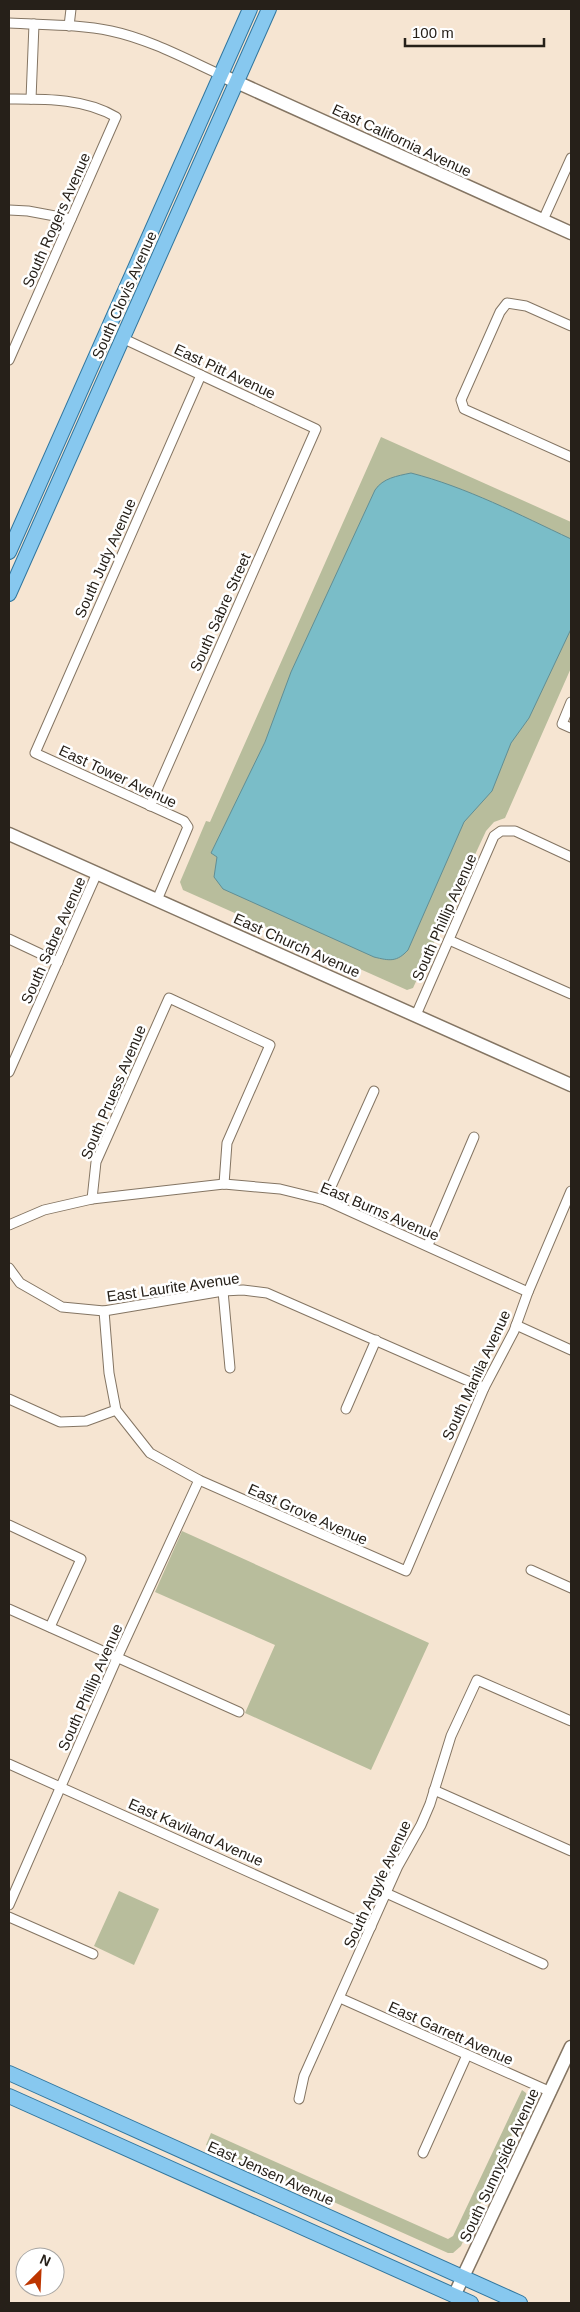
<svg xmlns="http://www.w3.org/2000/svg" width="580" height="2312" viewBox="0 0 580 2312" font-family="Arial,sans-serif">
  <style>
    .green { fill: #b8bd9c }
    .water { fill: #7abdc8; stroke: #618e94 }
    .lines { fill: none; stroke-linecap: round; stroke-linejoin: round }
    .street-casing { stroke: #847563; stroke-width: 11 }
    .secondary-casing { stroke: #847563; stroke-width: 15 }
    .primary-casing { stroke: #31769e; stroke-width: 16 }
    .street { stroke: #fff; stroke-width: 9 }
    .secondary { stroke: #fff; stroke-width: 12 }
    .primary { stroke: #87c8ef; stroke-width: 14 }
    .labels { text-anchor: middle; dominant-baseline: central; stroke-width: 5; stroke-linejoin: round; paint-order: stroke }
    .street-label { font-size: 15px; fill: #262019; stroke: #fff }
  </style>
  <rect width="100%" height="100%" fill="#f6e5d2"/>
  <!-- green -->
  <g class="green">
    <polygon points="381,437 571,522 571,668 505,818 494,822 486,831 413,988 407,990 183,890 180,882 206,821 210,822"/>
    <polygon points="182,1531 429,1643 371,1770 245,1713 275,1645 155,1592"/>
    <polygon points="119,1891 159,1909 134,1965 94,1946"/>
    <polygon points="522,2090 526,2093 527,2102 461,2246 453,2253 448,2253 206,2145 211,2133 448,2239 453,2236"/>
  </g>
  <!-- water -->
  <path class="water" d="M411 473C466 487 520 515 571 539V629L529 718 511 743 492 791 464 822 408 950C397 962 390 961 374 957L223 889 214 877 217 857 211 853 265 742 291 672 375 490C383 478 397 476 411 473Z"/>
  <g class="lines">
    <!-- street casing -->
    <g class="street-casing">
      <g id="street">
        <path d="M9 23C43 25 78 24 111 31 149 39 186 59 221 75"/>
        <polyline points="69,26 71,9"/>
        <path d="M9 99C45 99 84 98 116 117L9 360"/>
        <polyline points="31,99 34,24"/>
        <polyline points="9,210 28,211 71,219"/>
        <polyline points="543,220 571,158"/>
        <polyline points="571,326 526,306 507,303 500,312 461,400 464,409 571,457"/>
        <polyline points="122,338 316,429 150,806"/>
        <polyline points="571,702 562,724 571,728"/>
        <polyline points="157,900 188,827 184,821 35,753 201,375"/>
        <polyline points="9,939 58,962"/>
        <polyline points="449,940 571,994"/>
        <polyline points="416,1015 494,836 501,831 515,831 571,857"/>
        <polyline points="9,1072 97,873"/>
        <polyline points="92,1199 96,1162 169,998 270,1045 227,1143 224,1184"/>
        <polyline points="325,1200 374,1091"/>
        <polyline points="9,1225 44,1210 92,1199 224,1184 280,1189 325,1200 528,1292"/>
        <polyline points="428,1245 474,1137"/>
        <polyline points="9,1268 20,1283 62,1307 104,1311 223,1291 243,1290 267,1293 484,1388"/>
        <polyline points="223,1291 230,1368"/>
        <polyline points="104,1311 109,1373 116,1410 150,1453 199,1480 406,1571 484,1388 514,1331 528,1292 571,1191"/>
        <polyline points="516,1325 571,1350"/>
        <polyline points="9,1399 60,1422 86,1421 116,1410"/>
        <polyline points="346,1409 376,1340"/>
        <polyline points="9,1525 81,1559 50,1627"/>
        <polyline points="531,1570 571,1588"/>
        <polyline points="9,1609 239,1712"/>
        <polyline points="9,1764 371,1927"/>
        <polyline points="434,1790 571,1851"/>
        <polyline points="386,1893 543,1964"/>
        <polyline points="9,1905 117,1658 199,1480"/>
        <polyline points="9,1917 93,1954"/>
        <polyline points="340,1998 551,2092"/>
        <polyline points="299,2099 304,2076 398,1866 421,1825 430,1804 451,1736 477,1680 571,1721"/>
        <polyline points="423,2153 467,2055"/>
      </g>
    </g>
    <!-- secondary casing -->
    <g class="secondary-casing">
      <g id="secondary">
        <polyline points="221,75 571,233"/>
        <polyline points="9,834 571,1085"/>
        <polyline points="454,2296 571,2047"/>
      </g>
    </g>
    <!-- primary casing -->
    <g class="primary-casing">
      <g id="primary">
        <polyline points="9,552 250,9"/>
        <polyline points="9,594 269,9"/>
        <polyline points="9,2073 520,2303"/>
        <polyline points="9,2096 471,2303"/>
      </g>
    </g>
    <!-- street -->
    <use href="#street" class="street"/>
    <!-- secondary -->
    <use href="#secondary" class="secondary"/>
    <!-- primary -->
    <use href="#primary" class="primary"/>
  </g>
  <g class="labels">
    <!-- street labels -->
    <g class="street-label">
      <text transform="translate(402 140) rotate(25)">East California Avenue</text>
      <text transform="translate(56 220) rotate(-66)">South Rogers Avenue</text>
      <text transform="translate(124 295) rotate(-66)">South Clovis Avenue</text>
      <text transform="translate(225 371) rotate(25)">East Pitt Avenue</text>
      <text transform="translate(105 558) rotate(-66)">South Judy Avenue</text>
      <text transform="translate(220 612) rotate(-66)">South Sabre Street</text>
      <text transform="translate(118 776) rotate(25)">East Tower Avenue</text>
      <text transform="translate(444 917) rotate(-66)">South Phillip Avenue</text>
      <text transform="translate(53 940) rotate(-66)">South Sabre Avenue</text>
      <text transform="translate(297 945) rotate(24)">East Church Avenue</text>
      <text transform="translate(113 1092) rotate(-67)">South Pruess Avenue</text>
      <text transform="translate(380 1211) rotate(23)">East Burns Avenue</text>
      <text transform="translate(173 1287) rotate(-8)">East Laurite Avenue</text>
      <text transform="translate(476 1375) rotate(-65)">South Manila Avenue</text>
      <text transform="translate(308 1514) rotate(24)">East Grove Avenue</text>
      <text transform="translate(90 1687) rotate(-66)">South Phillip Avenue</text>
      <text transform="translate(196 1832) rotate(24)">East Kaviland Avenue</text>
      <text transform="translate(377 1884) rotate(-65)">South Argyle Avenue</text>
      <text transform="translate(451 2033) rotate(24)">East Garrett Avenue</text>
      <text transform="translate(499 2165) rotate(-65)">South Sunnyside Avenue</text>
      <text transform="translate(271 2173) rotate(24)">East Jensen Avenue</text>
    </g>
  </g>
  <!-- border -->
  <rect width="580" height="2312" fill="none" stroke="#262019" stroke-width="20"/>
  <!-- north arrow -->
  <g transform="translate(40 2272) rotate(24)"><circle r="24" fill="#ffffff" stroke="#a8a6a3"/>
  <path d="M0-4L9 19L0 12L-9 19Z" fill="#bd3500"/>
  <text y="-8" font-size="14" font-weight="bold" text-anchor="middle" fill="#262019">N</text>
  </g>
  <!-- scale -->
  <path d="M405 38v8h139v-8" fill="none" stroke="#262019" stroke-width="2.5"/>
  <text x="412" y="38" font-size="15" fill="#262019" stroke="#ffffff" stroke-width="4" paint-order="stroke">100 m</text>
</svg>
